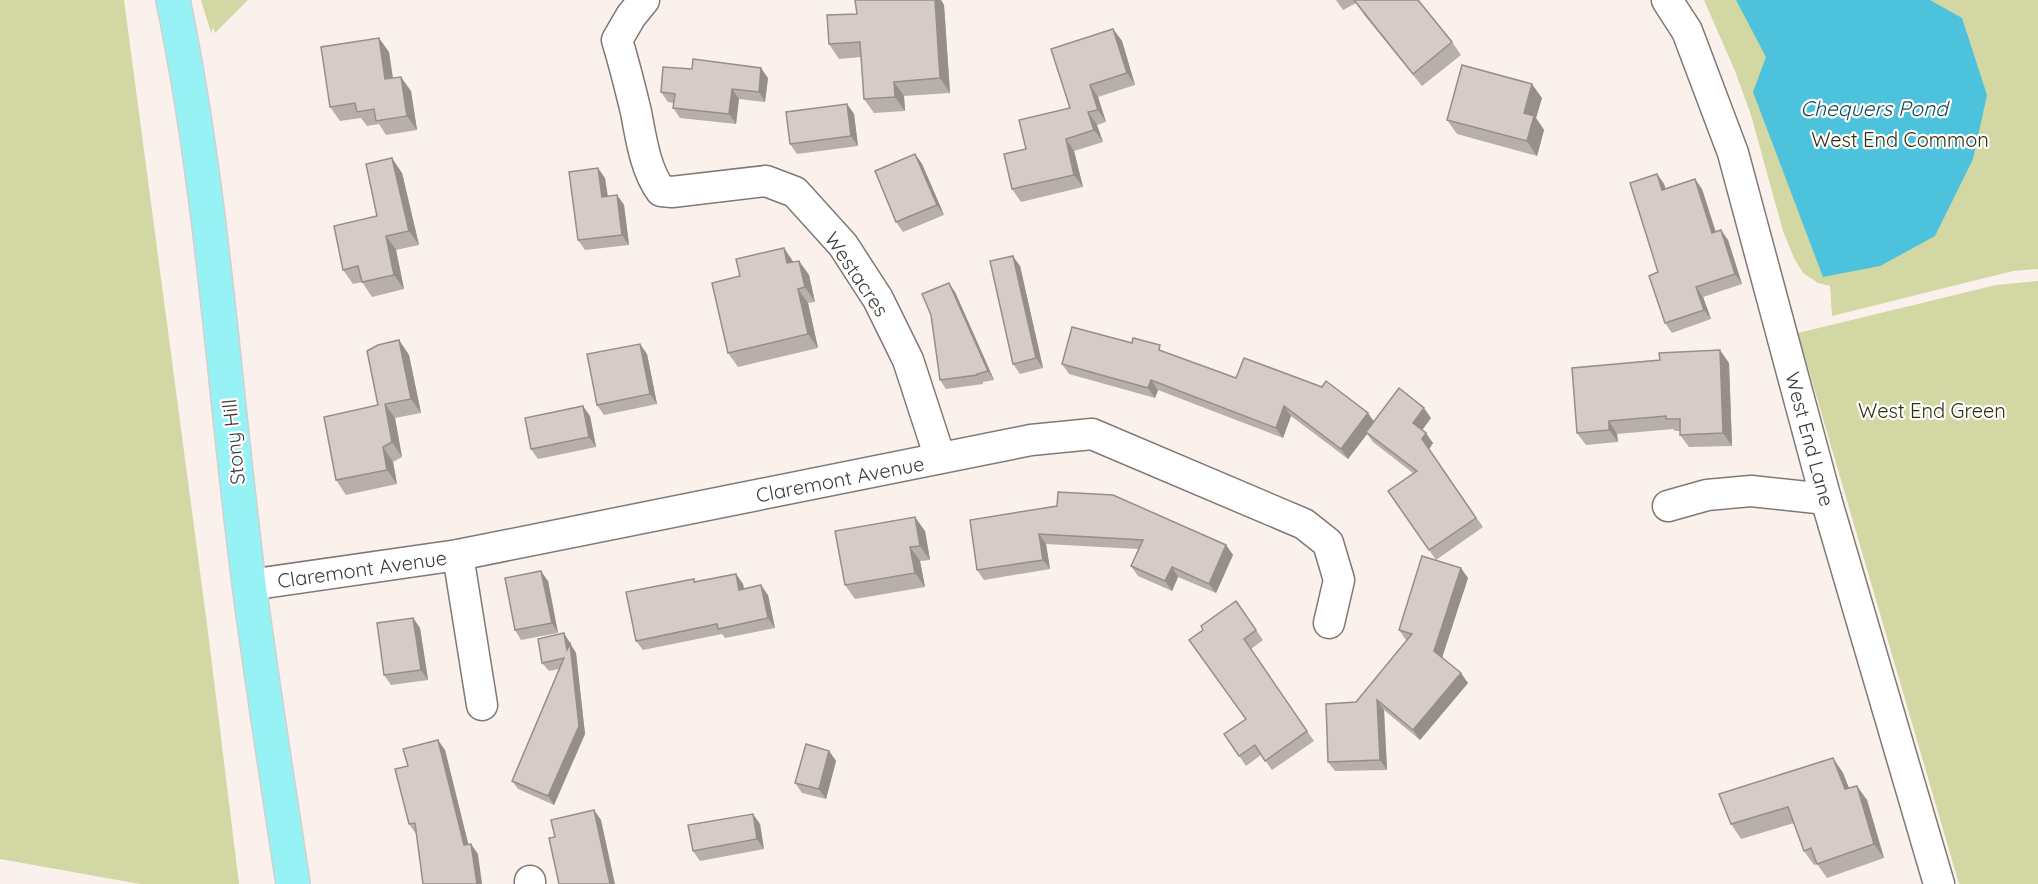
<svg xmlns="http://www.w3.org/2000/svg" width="2038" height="884" viewBox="0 0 2038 884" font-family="Quicksand,sans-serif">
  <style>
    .green { fill: #d2d7a3 }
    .water { fill: #4cc2dc }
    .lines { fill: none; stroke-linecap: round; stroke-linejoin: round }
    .street-casing { stroke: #817873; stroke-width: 33 }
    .primary-casing { stroke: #d1d0cf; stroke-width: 36 }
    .street { stroke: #fff; stroke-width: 30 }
    .primary { stroke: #97f2f5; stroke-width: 33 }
    .wall { fill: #b8afab }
    .shaded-wall { fill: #968e8b }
    .building { fill: #d6cbc7; stroke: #968e8b; stroke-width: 1.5 }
    .labels { text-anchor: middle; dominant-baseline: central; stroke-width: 4.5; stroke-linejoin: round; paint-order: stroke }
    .park-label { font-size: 20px; fill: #2f310b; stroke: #fff }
    .street-label { font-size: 20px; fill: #3e3a38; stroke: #fff }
    .water-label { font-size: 21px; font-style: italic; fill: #154853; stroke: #fff }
  </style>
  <rect width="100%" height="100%" fill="#fbf1ec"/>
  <!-- green -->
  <g class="green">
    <polygon points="0,0 124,0 208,632 239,884 140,884 0,859"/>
    <polygon points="201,0 248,0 215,33 213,27 211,33"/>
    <polygon points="1704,0 2038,0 2038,269 2013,271 1832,316 1830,286 1818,283 1803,273 1794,258 1783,231 1751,115 1735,71"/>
    <polygon points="2038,281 2038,884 1959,884 1798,333 1996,285"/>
  </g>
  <!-- water -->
  <polygon class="water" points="1736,0 1930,0 1962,18 1987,95 1973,159 1935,236 1880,266 1823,277 1753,92 1766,57"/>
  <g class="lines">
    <!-- street casing -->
    <g class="street-casing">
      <g id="street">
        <path d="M644 0 631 16 617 40C624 63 630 87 636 112 641 138 645 169 661 191L672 192 766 181 795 192 843 245 878 299 908 360 940 458"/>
        <polyline points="1667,0 1687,31 1733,153 1826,499 1939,884"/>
        <polyline points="1668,506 1707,495 1751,491 1826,499"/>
        <polyline points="458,555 482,705"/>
        <polyline points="249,585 458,555 1031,440 1092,434 1304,524 1328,543 1339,580 1329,623"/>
        <polyline points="530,884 530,881"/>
      </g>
    </g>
    <!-- primary casing -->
    <g class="primary-casing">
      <path id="primary" d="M173 0C213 192 224 389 249 584 262 684 278 784 293 884"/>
    </g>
    <!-- street -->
    <use href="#street" class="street"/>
    <!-- primary -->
    <use href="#primary" class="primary"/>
  </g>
  <!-- wall -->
  <g class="wall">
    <polygon points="855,0 941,0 944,5 950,93 904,96 905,111 874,113 864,99 861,57 839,59 829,44 857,14"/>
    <polygon points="1336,0 1418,0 1452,42 1461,55 1422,86 1365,16 1356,3 1343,10"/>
    <polygon points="1113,29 1122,41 1135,85 1098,97 1106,122 1097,125 1103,142 1074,151 1083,187 1021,202 1012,189 1026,149 1070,108"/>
    <polygon points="389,52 393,78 411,91 417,130 386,135 379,124 367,126 361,118 340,121 330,107"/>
    <polygon points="768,78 765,102 739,99 736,124 680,118 673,108 673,103 668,102 661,92"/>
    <polygon points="1542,98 1536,118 1544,130 1537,156 1457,134 1447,120"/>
    <polygon points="847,104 854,114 858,146 797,154 790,144"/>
    <polygon points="915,154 922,164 944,215 903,232 896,222"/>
    <polygon points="402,173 419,245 396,250 404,289 372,297 362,282 353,284 343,270 377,216"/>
    <polygon points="1657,174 1664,184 1666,189 1702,189 1716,232 1728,240 1742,284 1703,297 1711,319 1672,333 1665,323 1658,272"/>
    <polygon points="605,178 608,196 617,195 624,205 629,245 585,250 578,240"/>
    <polygon points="784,248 793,262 799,261 809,275 815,302 808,303 818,348 738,367 728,353 740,276"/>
    <polygon points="1020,266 1043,368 1020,374 1013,364"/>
    <polygon points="955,292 994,380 983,382 983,384 946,389 940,380"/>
    <polygon points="399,340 409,355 421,413 395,418 402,457 393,462 397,484 346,495 336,480 378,405"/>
    <polygon points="1164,352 1236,378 1374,421 1431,418 1422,430 1433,443 1429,449 1483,527 1436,560 1388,491 1413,473 1373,442 1367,434 1348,459 1291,416 1283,438 1158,390 1155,398 1069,374 1062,364"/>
    <polygon points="647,354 657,404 604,415 597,405"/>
    <polygon points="1729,363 1732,446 1689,447 1680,435 1680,431 1675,431 1673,429 1617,434 1618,442 1586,445 1577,433"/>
    <polygon points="590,416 596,447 538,459 531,449"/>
    <polygon points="970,520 1226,545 1233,555 1216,593 1178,577 1172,591 1138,576 1131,566 1138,549 1046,544 1050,569 984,580 977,570"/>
    <polygon points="925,531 930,560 920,561 925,587 855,599 845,585"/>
    <polygon points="736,574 743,584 744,589 768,595 775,628 725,638 722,634 643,650 636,641 696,582"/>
    <polygon points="1468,578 1442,657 1468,683 1420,740 1384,710 1387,770 1335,771 1328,762 1356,702 1407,640 1406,640 1399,630"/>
    <polygon points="548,581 558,633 521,640 515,630"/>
    <polygon points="1236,601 1263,640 1251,649 1314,741 1272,770 1261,755 1246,766 1224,734 1246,719"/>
    <polygon points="413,618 420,628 428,680 391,685 384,675"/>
    <polygon points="570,642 570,645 576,653 585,734 554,805 518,789 512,781 559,669 549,671 542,663"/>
    <polygon points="445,750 468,844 478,854 416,834 409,824 408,766"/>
    <polygon points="829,751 836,761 826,799 802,793 795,783"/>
    <polygon points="1833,758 1843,773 1849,788 1867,800 1884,858 1827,878 1817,864 1814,865 1804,851 1794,823 1741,839 1731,824"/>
    <polygon points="760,824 764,849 700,861 693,851"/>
  </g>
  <!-- shaded-wall -->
  <g class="shaded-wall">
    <polygon points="935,0 941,0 944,5 950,93 940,78"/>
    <polygon points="1113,29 1122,41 1135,85 1127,73"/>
    <polygon points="379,38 389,52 395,94 385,79"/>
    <polygon points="761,68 768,78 765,102 759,92"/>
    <polygon points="401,77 411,91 417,130 407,116"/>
    <polygon points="894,82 904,96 905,111 895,97"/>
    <polygon points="1532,84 1542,98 1536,118 1544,130 1537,156 1527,141 1524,113"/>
    <polygon points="1090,85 1098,97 1106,122 1098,110"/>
    <polygon points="732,89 739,99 736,124 729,114"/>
    <polygon points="847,104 854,114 858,146 851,136"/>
    <polygon points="1088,112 1097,125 1103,142 1094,130"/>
    <polygon points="1066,139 1074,151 1083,187 1074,175"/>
    <polygon points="915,154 922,164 944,215 937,205"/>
    <polygon points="392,158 402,173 419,245 409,231"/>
    <polygon points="598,168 605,178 609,207 602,197"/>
    <polygon points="1657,174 1664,184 1669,200 1662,190"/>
    <polygon points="1695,179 1702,189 1719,243 1712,233"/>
    <polygon points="617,195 624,205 629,245 622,235"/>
    <polygon points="1721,230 1728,240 1742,284 1735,274"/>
    <polygon points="386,236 396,250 404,289 394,275"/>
    <polygon points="784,248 794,263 787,263"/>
    <polygon points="1013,256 1020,266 1043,368 1036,358"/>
    <polygon points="799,261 809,275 815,302 805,287"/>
    <polygon points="949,283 955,292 994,380 988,371"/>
    <polygon points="1696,287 1703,297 1711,319 1704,310"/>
    <polygon points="798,289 808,303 818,348 808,334"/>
    <polygon points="399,340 409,355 421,413 411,399"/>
    <polygon points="640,344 647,354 657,404 650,394"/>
    <polygon points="1720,350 1729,363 1732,446 1723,433"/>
    <polygon points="1151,380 1158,390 1155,398 1148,388"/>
    <polygon points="385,404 395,418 402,457 392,442"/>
    <polygon points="583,406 590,416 596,447 589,437"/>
    <polygon points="1284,406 1291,416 1283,438 1276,428"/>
    <polygon points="1424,408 1431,418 1420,433 1413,423"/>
    <polygon points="1368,413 1375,423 1366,432 1367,434 1348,459 1341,449"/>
    <polygon points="1609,421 1617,434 1618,442 1609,430"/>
    <polygon points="1426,433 1433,443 1429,449 1483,527 1422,439"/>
    <polygon points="383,447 393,462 397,484 387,470"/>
    <polygon points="915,517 925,531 930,560 920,546"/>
    <polygon points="1039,534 1046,544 1050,569 1043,560"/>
    <polygon points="1226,545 1233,555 1216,593 1209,584"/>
    <polygon points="910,547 920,561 925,587 915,573"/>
    <polygon points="1172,567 1178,577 1172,591 1165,581"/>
    <polygon points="1461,568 1468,578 1441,661 1434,651"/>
    <polygon points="541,571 548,581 558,633 552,623"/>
    <polygon points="736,574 743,584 746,600 739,590"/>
    <polygon points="761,585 768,595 775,628 768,618"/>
    <polygon points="413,618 420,628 428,680 421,670"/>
    <polygon points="564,633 576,653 585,734 554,805 548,796 567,650"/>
    <polygon points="1461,673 1468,683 1420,740 1413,730"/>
    <polygon points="1377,700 1384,710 1387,770 1380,760"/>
    <polygon points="438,740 445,750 471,855 464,845"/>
    <polygon points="829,751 836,761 826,799 819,789"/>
    <polygon points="1833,758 1843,773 1855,804 1845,789"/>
    <polygon points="1857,786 1867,800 1884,858 1874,844"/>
    <polygon points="594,810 601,820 615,884 610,884"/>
    <polygon points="753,814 760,824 764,849 757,839"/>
    <polygon points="471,844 478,854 482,884 477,884"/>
  </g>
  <!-- building -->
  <g class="building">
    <polygon points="855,0 935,0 940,78 894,82 895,97 864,99 860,42 829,44 827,15 857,14"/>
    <polygon points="1354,0 1418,0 1452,42 1413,74"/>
    <polygon points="1113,29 1127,73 1090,85 1098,110 1088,112 1094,130 1066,139 1074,175 1012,189 1004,154 1026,149 1019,120 1070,108 1051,49"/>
    <polygon points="379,38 385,79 401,77 407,116 376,121 374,109 357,112 355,103 330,107 321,47"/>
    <polygon points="693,59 761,68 759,92 732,89 729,114 673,108 675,94 661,92 663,67 692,69"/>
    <polygon points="1462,65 1532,84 1524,113 1534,116 1527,141 1447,120"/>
    <polygon points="847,104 851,136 790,144 786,112"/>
    <polygon points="915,154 937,205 896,222 875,171"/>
    <polygon points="392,158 409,231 386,236 394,275 362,282 358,266 343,270 334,226 377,216 366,164"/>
    <polygon points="598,168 602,197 617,195 622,235 578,240 569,172"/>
    <polygon points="1657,174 1662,190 1695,179 1712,233 1721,230 1735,274 1696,287 1704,310 1665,323 1649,276 1658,272 1630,183"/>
    <polygon points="784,248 787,263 799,261 805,287 798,289 808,334 728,353 712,283 740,276 736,259"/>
    <polygon points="1013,256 1036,358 1013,364 990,261"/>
    <polygon points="949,283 988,371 977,374 977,375 940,380 931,315 922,294"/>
    <polygon points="1072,327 1132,343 1133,338 1160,345 1159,350 1236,378 1244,358 1322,387 1326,381 1368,413 1341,449 1284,406 1276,428 1151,380 1148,388 1062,364"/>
    <polygon points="399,340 411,399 385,404 392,442 383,447 387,470 336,480 324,417 378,405 367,351 378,345"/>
    <polygon points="640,344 650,394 597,405 587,354"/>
    <polygon points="1720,350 1723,433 1680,435 1680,419 1666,419 1666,416 1609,421 1609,430 1577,433 1572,368 1660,360 1659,353"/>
    <polygon points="1399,388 1424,408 1413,423 1426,433 1422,439 1476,518 1429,550 1388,491 1417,471 1366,432"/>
    <polygon points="583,406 589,437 531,449 525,418"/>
    <polygon points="1058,492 1113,495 1226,545 1209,584 1172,567 1165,581 1131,566 1143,540 1039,534 1043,560 977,570 970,520 1057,506"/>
    <polygon points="915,517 920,546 910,547 915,573 845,585 835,531"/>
    <polygon points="1422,556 1461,568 1434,651 1461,673 1413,730 1377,700 1380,760 1328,762 1326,704 1356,702 1412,634 1399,630"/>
    <polygon points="541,571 552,623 515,630 505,578"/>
    <polygon points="736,574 739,590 761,585 768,618 718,629 717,624 636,641 626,592 694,579 694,582"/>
    <polygon points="1236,601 1256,630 1244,639 1307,731 1265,761 1255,745 1239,756 1224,734 1246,719 1189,640 1203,630 1201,626"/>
    <polygon points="413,618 421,670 384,675 377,623"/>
    <polygon points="564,633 567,650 570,644 579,726 548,796 512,781 564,658 542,663 538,639"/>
    <polygon points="438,740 464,845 471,844 477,884 423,884 415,823 409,824 395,769 408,766 403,749"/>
    <polygon points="806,744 829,751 819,789 795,783"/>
    <polygon points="1833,758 1845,789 1857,786 1874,844 1817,864 1811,848 1804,851 1788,807 1731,824 1719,794"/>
    <polygon points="594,810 610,884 559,884 549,838 555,837 551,820"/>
    <polygon points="753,814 757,839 693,851 688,825"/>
  </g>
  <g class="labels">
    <!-- park labels -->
    <g class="park-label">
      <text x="1900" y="139">West End Common</text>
      <text x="1932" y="410">West End Green</text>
    </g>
    <!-- street labels -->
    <g class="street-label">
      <text transform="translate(857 274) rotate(56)">Westacres</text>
      <text transform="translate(1810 439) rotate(75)">West End Lane</text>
      <text transform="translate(233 442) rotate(-96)">Stony Hill</text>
      <text transform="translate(840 479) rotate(-11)">Claremont Avenue</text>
      <text transform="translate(362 569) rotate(-8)">Claremont Avenue</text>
    </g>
    <!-- water labels -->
    <g class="water-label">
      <text x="1874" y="108">Chequers Pond</text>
    </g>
  </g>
</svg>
